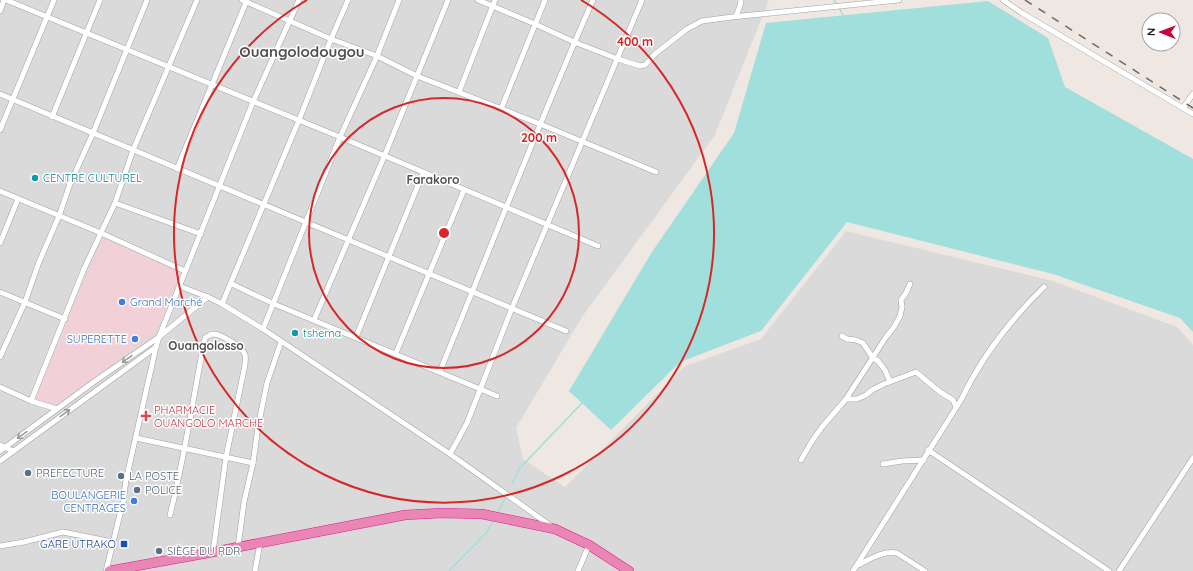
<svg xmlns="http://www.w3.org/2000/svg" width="1193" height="571" viewBox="0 0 1193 571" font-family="Quicksand,sans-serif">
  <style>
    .residential { fill: #dbdada }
    .commercial { fill: #f1d0d8 }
    .water { fill: #a0dfdc }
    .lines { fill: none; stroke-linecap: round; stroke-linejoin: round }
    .stream { stroke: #a0dfdc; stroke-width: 1.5 }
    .street-casing { stroke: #a1a1a1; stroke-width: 6 }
    .highway-casing { stroke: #e01c95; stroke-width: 10 }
    .street { stroke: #fff; stroke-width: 5 }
    .highway { stroke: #ea86b4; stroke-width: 9 }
    .rail { stroke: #6b6b6b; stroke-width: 1.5; stroke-dasharray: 8 8; stroke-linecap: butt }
    .oneway { stroke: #999 }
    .ring { fill: none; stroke: #d62828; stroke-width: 2 }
    .culture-dot { fill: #0f9aa8; stroke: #fff; stroke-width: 1.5 }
    .shop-dot { fill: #3f7fe0; stroke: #fff; stroke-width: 1.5 }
    .health-dot { fill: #e0444e; stroke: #fff; stroke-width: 1.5 }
    .service-dot { fill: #5c6f8a; stroke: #fff; stroke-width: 1.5 }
    .transit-dot { fill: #1a4fb4; stroke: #fff; stroke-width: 1.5 }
    .labels { text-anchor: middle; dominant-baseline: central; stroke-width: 3; stroke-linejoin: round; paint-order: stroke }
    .culture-label { font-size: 11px; fill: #0d838f; stroke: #fff; text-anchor: start }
    .shop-label { font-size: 11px; fill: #366cbe; stroke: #fff; text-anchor: end }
    .health-label { font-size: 11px; fill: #be3a42; stroke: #fff; text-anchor: start }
    .service-label { font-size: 11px; fill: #4e5e75; stroke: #fff; text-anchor: start }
    .transit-label { font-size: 11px; fill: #164399; stroke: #fff; text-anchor: end }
    .neighbourhood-label { font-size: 12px; font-weight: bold; fill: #505050; stroke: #fff }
    .district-label { font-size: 15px; font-weight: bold; fill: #505050; stroke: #fff }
    .centre { fill: #d62828; stroke: #fff; stroke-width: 2 }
    .ring-label { font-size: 12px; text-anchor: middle; font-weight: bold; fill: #d62828; stroke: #fff; stroke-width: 3; stroke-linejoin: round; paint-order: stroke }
  </style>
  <rect width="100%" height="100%" fill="#efe7e2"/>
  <!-- residential -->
  <polygon class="residential" points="0,0 769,0 715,135 582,317 516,428 523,459 565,487 685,366 761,339 846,231 1053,281 1177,327 1193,345 1193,571 0,571"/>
  <!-- commercial -->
  <polygon class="commercial" points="102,238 182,273 156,331 89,382 56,405 35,399"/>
  <!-- water -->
  <polygon class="water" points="988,1 1048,38 1065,87 1193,159 1193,332 1180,318 1053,274 847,222 761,331 680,362 611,430 569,391 652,252 734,133 766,23"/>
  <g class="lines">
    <!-- stream -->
    <g class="stream">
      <polyline points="834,0 837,5"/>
      <polyline points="839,8 843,15"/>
      <polyline points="512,484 519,469 582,403"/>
      <polyline points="498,512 506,496"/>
      <polyline points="449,571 487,532 493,521"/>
    </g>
    <!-- street casing -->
    <g class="street-casing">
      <g id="street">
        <polyline points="6,0 340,137 598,246"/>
        <polyline points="242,0 331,39 377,56 417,76 540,124 656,172"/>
        <polyline points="478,0 535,24 574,42 618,59 640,66 645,65 656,53 687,29 702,21 732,17 899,0"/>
        <polyline points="1003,0 1022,13 1193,114"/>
        <polyline points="0,11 4,0"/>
        <polyline points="736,16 740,6 741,0"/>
        <polyline points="459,92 495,0"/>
        <polyline points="0,94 566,331"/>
        <polyline points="1183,108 1193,94"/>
        <polyline points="501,109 545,0"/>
        <polyline points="52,117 100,0"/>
        <polyline points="0,130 54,0"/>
        <polyline points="177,169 247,0"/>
        <polyline points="0,191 101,233 185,271"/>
        <polyline points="115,203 201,234"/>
        <polyline points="0,243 18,199"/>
        <polyline points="232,284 274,304 497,396"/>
        <polyline points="179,286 208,297 222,304 263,329 450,454 551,526"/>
        <polyline points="0,292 65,319"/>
        <polyline points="222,304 299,120 331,39 348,0"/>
        <polyline points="314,320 384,157 448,0"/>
        <polyline points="263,329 340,137 377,56 399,0"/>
        <polyline points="842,336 847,339 856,340 863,343 873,358 878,361 885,370 890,382"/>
        <polyline points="356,337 423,173"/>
        <polyline points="396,353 464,190"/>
        <polyline points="0,357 25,302 39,262 59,216 70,184 93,133 147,0"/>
        <path d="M440 371C491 247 539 122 593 0"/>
        <polyline points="0,387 31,401 57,409"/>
        <polyline points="846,399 857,399 866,395 872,390 884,384 916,372 940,392 953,400 956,407"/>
        <polyline points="31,401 84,269 115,203 133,150 197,0"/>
        <polyline points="136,438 253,463"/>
        <polyline points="0,445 13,451"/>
        <polyline points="928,450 1109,571"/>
        <polyline points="0,451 95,381 159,337 208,297"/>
        <polyline points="450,454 467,423 512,308 642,0"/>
        <polyline points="801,460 812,441 822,427 846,399 886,337 894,327 900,316 902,307 901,300 906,293 910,284"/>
        <polyline points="0,461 156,347"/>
        <polyline points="883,464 902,461 924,460"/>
        <path d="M170 515C185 456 193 397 205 338 208 336 210 334 214 334 222 335 243 347 245 355 246 358 245 362 245 365L226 457 213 552"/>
        <polyline points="0,546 24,542 63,532 113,542"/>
        <polyline points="238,547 244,502 253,463 258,427 267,383 281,342"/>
        <path d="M858 565C870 559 884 550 897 553L925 571"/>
        <polyline points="106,571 123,502 126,480 156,347 159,337 253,102 299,0"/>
        <polyline points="255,571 260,543"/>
        <polyline points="578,571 589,545"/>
        <path d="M853 571 961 400C981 358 1010 320 1044 287"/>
        <polyline points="1119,571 1193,458"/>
      </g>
    </g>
    <!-- highway casing -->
    <g class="highway-casing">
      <polyline id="highway" points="109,571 213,552 405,515 442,513 482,514 555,529 589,545 629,571"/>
    </g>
    <!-- street -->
    <use href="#street" class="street"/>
    <!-- highway -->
    <use href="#highway" class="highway"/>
    <!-- rail -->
    <polyline class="rail" points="1025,0 1193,108"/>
  </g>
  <!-- one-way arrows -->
  <defs><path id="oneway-shaft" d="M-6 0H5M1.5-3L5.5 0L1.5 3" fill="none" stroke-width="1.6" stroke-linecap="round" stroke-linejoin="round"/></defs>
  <g class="oneway">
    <use href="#oneway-shaft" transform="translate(127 359) rotate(145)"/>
    <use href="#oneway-shaft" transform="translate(65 413) rotate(-36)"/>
    <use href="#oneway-shaft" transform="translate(22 435) rotate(145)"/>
  </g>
  <!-- distance rings -->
  <g class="ring">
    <circle cx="444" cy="233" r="135"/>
    <path d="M581 0A270 270 0 1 1 307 0"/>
  </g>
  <!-- markers -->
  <g class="culture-dot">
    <circle cx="35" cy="178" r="4"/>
    <circle cx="295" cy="333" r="4"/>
  </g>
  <g class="shop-dot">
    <circle cx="122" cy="302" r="4"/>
    <circle cx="135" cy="339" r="4"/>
    <circle cx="134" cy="501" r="4"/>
  </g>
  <path class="health-dot" d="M144 410h4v4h4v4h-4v4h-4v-4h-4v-4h4z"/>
  <g class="service-dot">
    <circle cx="28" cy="473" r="4"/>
    <circle cx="121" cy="476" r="4"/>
    <circle cx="137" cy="490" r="4"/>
    <circle cx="159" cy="551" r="4"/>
  </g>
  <rect class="transit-dot" x="120" y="540" width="8" height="8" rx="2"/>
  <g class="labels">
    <!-- culture labels -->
    <g class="culture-label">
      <text x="43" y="178">CENTRE CULTUREL</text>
      <text x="303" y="333">tshema</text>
    </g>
    <!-- shop labels -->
    <g class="shop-label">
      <text x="130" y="302" text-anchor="start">Grand Marché</text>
      <text x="127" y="339">SUPERETTE</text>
      <text x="126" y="495">BOULANGERIE<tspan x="126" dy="13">CENTRAGES</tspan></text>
    </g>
    <!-- health labels -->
    <g class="health-label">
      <text x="154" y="410">PHARMACIE<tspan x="154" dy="13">OUANGOLO MARCHE</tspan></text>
    </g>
    <!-- service labels -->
    <g class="service-label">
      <text x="36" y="473">PREFECTURE</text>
      <text x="129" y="476">LA POSTE</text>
      <text x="145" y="490">POLICE</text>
      <text x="167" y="551">SIÈGE DU RDR</text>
    </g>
    <!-- transit labels -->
    <g class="transit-label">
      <text x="116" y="544">GARE UTRAKO</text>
    </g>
    <!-- neighbourhood labels -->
    <g class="neighbourhood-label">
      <text x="433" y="179">Farakoro</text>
      <text x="206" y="345">Ouangolosso</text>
    </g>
    <!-- district labels -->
    <g class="district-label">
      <text x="302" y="51">Ouangolodougou</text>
    </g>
  </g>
  <circle cx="444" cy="233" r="6" class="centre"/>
  <g class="ring-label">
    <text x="635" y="46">400 m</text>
    <text x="539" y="142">200 m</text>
  </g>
  <!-- north arrow -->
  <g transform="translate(1161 32) rotate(271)"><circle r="19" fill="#ffffff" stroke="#a5a5a5"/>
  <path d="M0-3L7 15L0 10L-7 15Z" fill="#ca0037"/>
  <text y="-6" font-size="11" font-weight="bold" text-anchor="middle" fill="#1d1d1d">N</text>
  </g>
</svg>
